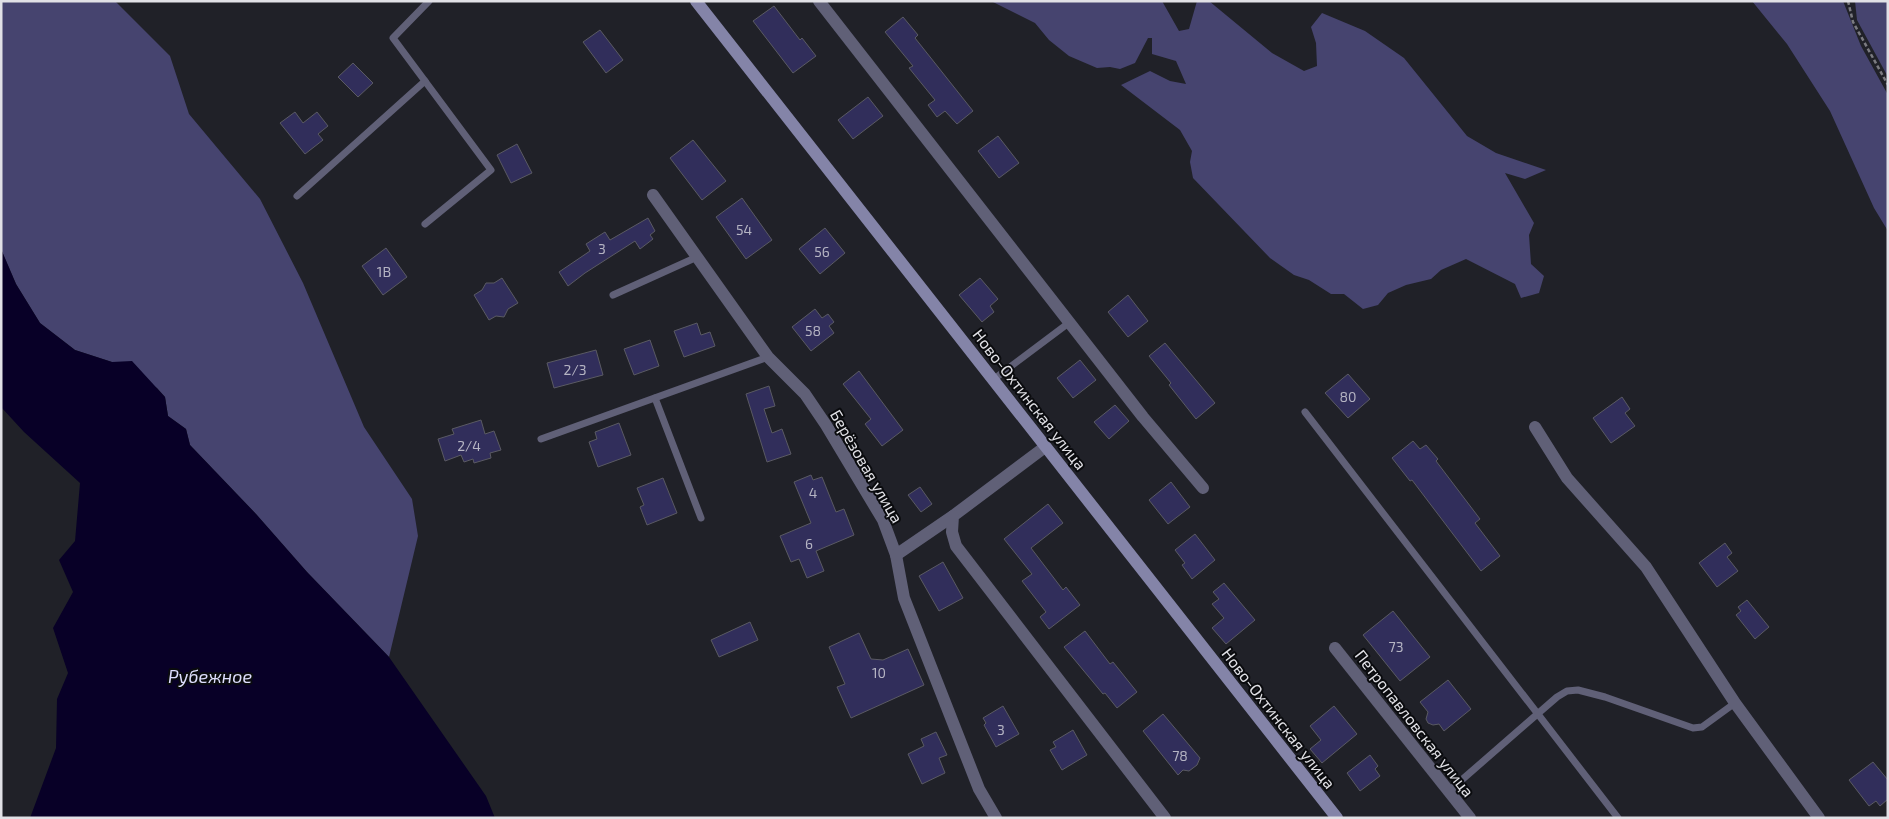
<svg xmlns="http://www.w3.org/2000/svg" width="1889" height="819" viewBox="0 0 1889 819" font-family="'Exo 2',sans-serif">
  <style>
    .green { fill: #46446f }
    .water { fill: #080027 }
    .building { fill: #312e5b; stroke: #5a5a63 }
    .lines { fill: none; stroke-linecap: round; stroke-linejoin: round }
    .path { stroke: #7b7b81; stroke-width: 2.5; stroke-dasharray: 4 2.5; stroke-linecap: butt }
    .lane { stroke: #606077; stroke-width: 7 }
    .street { stroke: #606077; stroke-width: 12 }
    .secondary { stroke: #8484a8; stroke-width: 12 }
    .labels { text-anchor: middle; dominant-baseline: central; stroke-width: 4; stroke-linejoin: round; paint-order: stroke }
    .number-label { font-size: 14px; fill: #b5b4c3 }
    .street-label { font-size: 16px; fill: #e1e1e6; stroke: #0a0b0e }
    .water-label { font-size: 18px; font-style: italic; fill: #ddddfd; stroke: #0a0b0e }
  </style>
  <rect width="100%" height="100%" fill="#202128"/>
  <!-- green -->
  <g class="green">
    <polygon points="1,1 115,1 170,56 189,114 260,199 303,283 364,427 412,499 418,536 389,657 307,572 256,514 190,445 186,429 168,416 165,397 157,388 112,362 75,350 40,323 16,284 1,249"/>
    <polygon points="991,1 1162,1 1179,31 1189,29 1197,1 1209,1 1272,53 1304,71 1317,66 1316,43 1311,27 1322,13 1365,31 1404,58 1467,136 1496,153 1546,170 1525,179 1505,173 1534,223 1529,235 1531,264 1544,276 1539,293 1521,298 1515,284 1466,259 1441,270 1431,279 1406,285 1388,293 1378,305 1363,309 1344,294 1331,294 1309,280 1294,275 1270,258 1193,178 1190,162 1192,151 1180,130 1121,85 1150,71 1170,81 1186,84 1176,61 1152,54 1152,38 1148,38 1135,63 1120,69 1110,67 1097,68 1069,56 1049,40 1035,23"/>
    <polygon points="1752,1 1843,1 1861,46 1888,95 1888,231 1874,208 1830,111 1787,44"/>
    <polygon points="1855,1 1888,1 1888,77 1857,20"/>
  </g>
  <!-- water -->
  <polygon class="water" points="1,249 16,284 40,323 75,350 112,362 132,361 165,397 168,416 186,429 190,445 256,514 307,572 389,657 486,796 495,818 30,818 56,748 57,699 68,673 53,628 73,592 59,560 75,541 80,483 24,432 1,407"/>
  <!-- building -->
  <g class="building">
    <polygon points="774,6 800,40 802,38 816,56 793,73 753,21"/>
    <polygon points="903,17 918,35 915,38 973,111 957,124 945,111 937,117 928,105 935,100 909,68 913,66 885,32"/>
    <polygon points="600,30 623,60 606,73 583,42"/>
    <polygon points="353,63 373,83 358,97 338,77"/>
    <polygon points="868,97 883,116 853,139 838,120"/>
    <polygon points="295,112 303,123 317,112 328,126 318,134 323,140 305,154 280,123"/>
    <polygon points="998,136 1019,163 999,178 978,151"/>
    <polygon points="693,140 726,181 702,200 670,158"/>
    <polygon points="517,144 532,173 511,183 497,155"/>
    <polygon points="742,198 772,240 746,259 716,217"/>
    <polygon points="648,218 655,231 650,235 653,239 640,249 635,241 585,273 568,286 559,272 590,251 586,244 605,232 610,240"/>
    <polygon points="825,228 845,253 820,274 799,249"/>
    <polygon points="386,248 407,277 383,295 362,266"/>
    <polygon points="502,278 518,303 508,309 504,317 496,316 489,320 474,295 482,290 486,283 494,283"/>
    <polygon points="980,278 998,299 990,306 994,312 982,322 959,295"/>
    <polygon points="1128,295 1148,321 1128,337 1108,312"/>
    <polygon points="815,309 822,318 828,314 834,322 829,326 834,333 811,351 792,327"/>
    <polygon points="697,323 701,335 710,332 715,346 684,357 674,331"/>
    <polygon points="650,340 659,366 634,375 624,349"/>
    <polygon points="1165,343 1215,403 1196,419 1169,385 1171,383 1149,356"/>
    <polygon points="596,350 603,375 554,388 547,363"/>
    <polygon points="1080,360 1096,380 1073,398 1057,378"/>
    <polygon points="859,371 903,430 882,446 865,424 871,419 843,384"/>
    <polygon points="1348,374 1370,399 1348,418 1325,393"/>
    <polygon points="769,386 775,406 764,409 772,433 782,429 791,454 767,462 746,394"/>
    <polygon points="1622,397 1630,409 1625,413 1635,426 1611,443 1593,418"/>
    <polygon points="1115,405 1129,421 1109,439 1094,422"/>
    <polygon points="481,420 485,434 494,431 501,450 490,453 491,458 474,463 473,459 464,462 461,455 445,461 438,439 454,434 452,429"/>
    <polygon points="619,423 631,455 598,467 589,442 597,439 595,432"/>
    <polygon points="1413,441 1420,449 1426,445 1438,459 1436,461 1480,519 1475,523 1500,556 1481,571 1412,480 1410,481 1392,458"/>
    <polygon points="811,475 813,480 822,477 836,512 844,509 854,535 816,551 824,571 807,578 799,559 791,562 780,536 811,523 794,482"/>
    <polygon points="663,478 677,513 647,525 640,507 644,505 637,488"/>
    <polygon points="1171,482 1190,507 1168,524 1149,500"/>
    <polygon points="920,487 932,504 921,512 908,495"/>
    <polygon points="1048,504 1063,523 1031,548 1063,590 1066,587 1080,605 1049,629 1040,617 1046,612 1022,581 1032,574 1004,539"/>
    <polygon points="1195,534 1215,560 1192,579 1182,565 1185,563 1175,550"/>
    <polygon points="1725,543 1732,553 1727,557 1738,571 1717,587 1699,563"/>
    <polygon points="943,562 963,598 939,611 919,576"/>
    <polygon points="1224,583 1255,620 1226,644 1212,628 1224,618 1212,604 1219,599 1213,592"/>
    <polygon points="1747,600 1769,627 1755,639 1736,615 1741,611 1738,607"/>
    <polygon points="1393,611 1430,657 1400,681 1363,635"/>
    <polygon points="750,622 758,640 719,657 711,640"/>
    <polygon points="1085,631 1110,664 1113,662 1137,692 1117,708 1105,693 1103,694 1064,647"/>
    <polygon points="859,633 871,659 883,660 908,649 924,685 851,718 837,687 845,684 829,647"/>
    <polygon points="1448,680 1471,709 1444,731 1439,724 1433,725 1428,723 1426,719 1428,712 1420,702"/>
    <polygon points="1003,706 1019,734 996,747 984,725 986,723 983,718"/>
    <polygon points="1334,706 1357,734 1322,763 1310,749 1321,740 1310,726"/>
    <polygon points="1163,714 1200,758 1197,765 1189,771 1183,770 1178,775 1143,731"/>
    <polygon points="1073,730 1087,755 1062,770 1050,750 1056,747 1053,742"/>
    <polygon points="936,732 947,755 939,758 945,773 922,784 908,754 924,746 921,739"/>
    <polygon points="1370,755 1378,766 1375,769 1380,776 1360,791 1347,773"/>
    <polygon points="1873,762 1888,780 1888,799 1880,806 1876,801 1869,806 1849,780"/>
  </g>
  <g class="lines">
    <!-- path -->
    <polyline class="path" points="1848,1 1853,22 1888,85"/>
    <!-- lane -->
    <g class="lane">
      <polyline points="297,196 425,81"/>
      <polyline points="425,224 491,170 393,38 429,1"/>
      <polyline points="613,295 697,257"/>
      <polyline points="994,379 1070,322"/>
      <polyline points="655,398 701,518"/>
      <polyline points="1305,412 1618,818"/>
      <polyline points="541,439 768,357"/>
      <polyline points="1449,791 1557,697 1567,691 1578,690 1605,697 1693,728 1702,727 1735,703"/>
    </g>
    <!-- street -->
    <g class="street">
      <polyline points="819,1 1143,417 1203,488"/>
      <polyline points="653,195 768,357 805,394 826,425 883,520 896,555 904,598 979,789 996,818"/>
      <polyline points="1535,427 1567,478 1646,567 1735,703 1819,818"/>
      <polyline points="1045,447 953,516 952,532 956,546 1165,818"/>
      <polyline points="896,555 953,516"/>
      <polyline points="1335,648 1470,818"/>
    </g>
    <!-- secondary -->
    <polyline class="secondary" points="696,1 1337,818"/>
  </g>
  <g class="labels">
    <!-- number labels -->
    <g class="number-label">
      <text x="744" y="229">54</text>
      <text x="602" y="248">3</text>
      <text x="822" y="251">56</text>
      <text x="384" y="271">1В</text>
      <text x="813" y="330">58</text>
      <text x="575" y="369">2/3</text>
      <text x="1348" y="396">80</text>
      <text x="469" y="445">2/4</text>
      <text x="813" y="492">4</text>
      <text x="809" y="543">6</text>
      <text x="1396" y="646">73</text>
      <text x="879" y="672">10</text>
      <text x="1001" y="729">3</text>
      <text x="1180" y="755">78</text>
    </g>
    <!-- street labels -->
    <g class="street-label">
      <text transform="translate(1030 399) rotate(52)">Ново-Охтинская улица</text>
      <text transform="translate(867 466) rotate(60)">Берёзовая улица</text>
      <text transform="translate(1279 718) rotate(52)">Ново-Охтинская улица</text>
      <text transform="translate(1415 723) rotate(52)">Петропавловская улица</text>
    </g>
    <!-- water labels -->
    <g class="water-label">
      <text x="210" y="676">Рубежное</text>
    </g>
  </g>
  <!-- border -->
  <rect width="1889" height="819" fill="none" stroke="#e1e1e6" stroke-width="5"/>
</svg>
